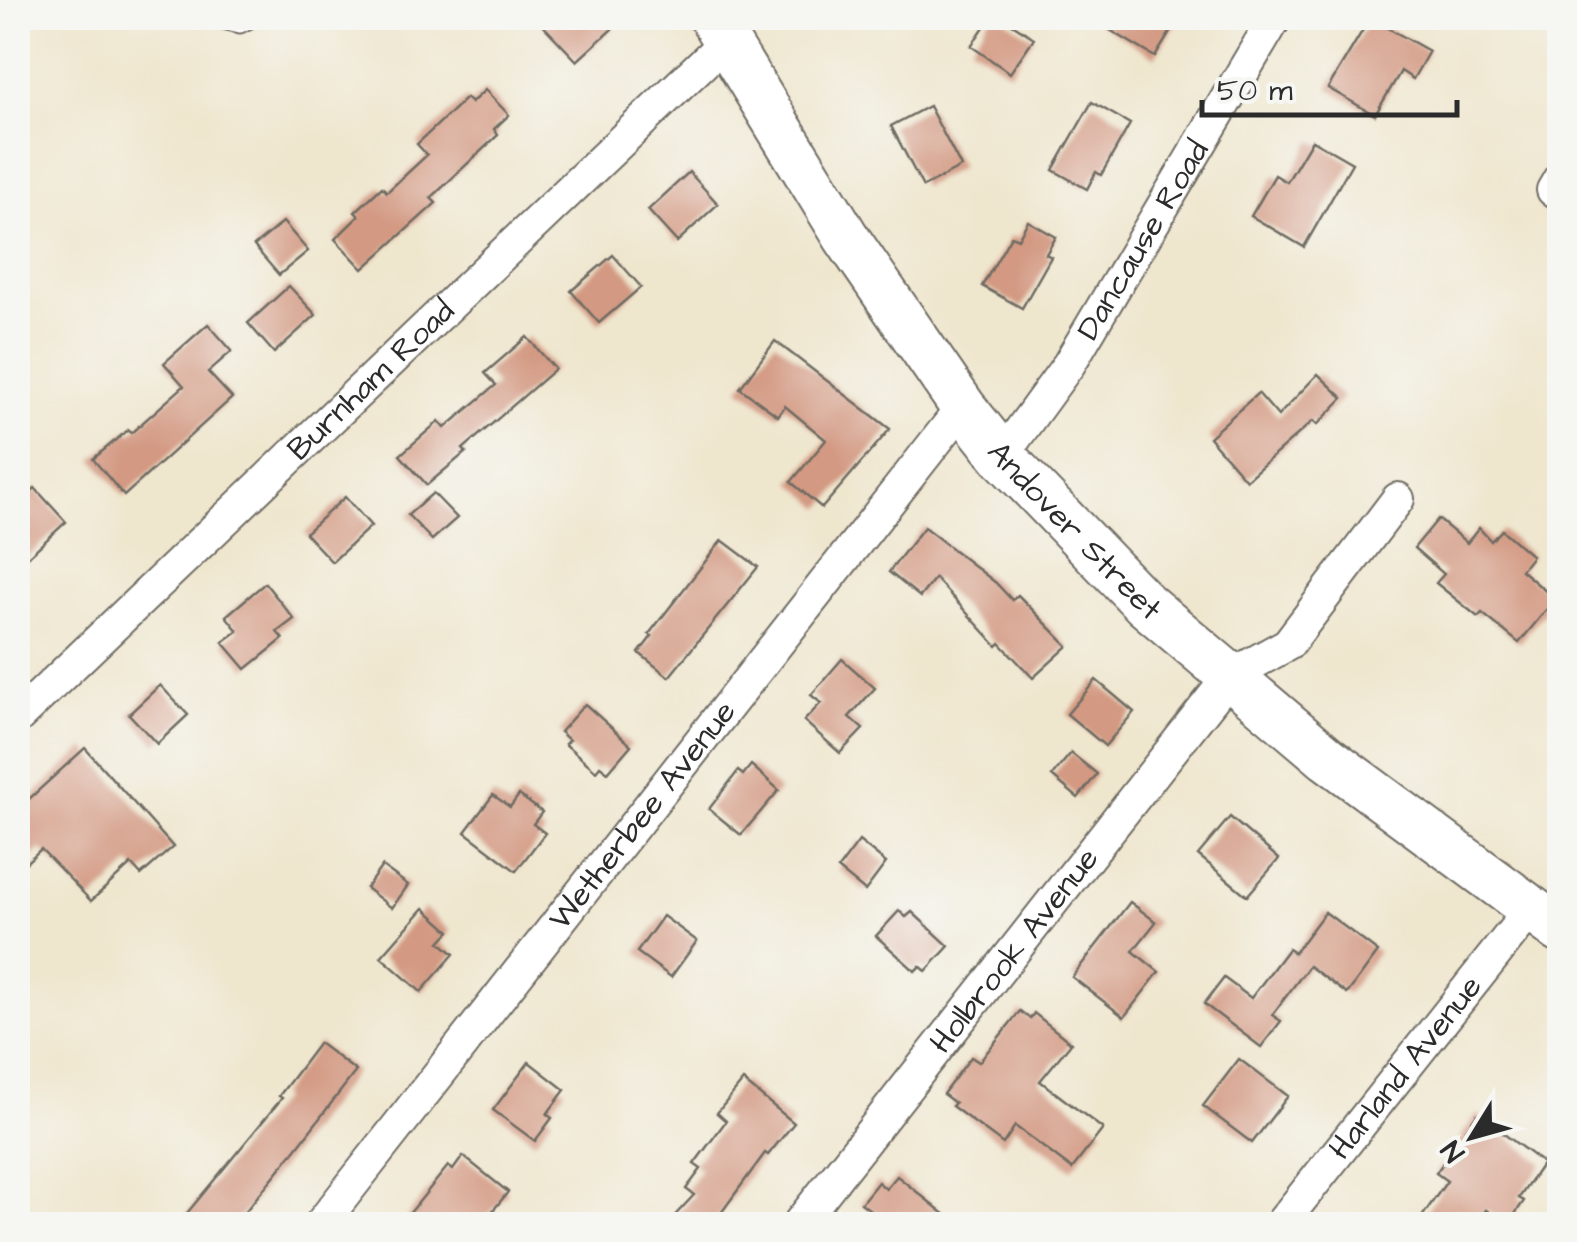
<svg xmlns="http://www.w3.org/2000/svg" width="1577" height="1242" viewBox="0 0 1577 1242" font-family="'Architects Daughter',sans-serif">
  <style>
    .building { fill: #d39982 }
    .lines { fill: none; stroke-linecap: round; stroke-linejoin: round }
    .lane-casing { stroke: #706c64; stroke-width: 19 }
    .street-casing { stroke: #706c64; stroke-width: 36 }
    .secondary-casing { stroke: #706c64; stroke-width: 49 }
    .lane { stroke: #fff; stroke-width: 15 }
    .street { stroke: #fff; stroke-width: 32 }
    .secondary { stroke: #fff; stroke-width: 45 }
    .labels { text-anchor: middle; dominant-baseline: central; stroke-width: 8; stroke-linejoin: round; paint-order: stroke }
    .street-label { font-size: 32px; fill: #2b2b2b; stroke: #f6f6f2 }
  </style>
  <rect width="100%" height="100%" fill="#f6f6f2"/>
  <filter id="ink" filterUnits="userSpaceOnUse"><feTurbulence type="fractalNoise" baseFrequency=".01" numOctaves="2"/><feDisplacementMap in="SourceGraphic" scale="20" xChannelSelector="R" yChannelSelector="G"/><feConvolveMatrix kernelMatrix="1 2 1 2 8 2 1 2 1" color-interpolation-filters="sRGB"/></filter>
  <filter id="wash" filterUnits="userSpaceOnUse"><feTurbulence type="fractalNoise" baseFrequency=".0048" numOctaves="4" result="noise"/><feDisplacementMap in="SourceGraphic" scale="40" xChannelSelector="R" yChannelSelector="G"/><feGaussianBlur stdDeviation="2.25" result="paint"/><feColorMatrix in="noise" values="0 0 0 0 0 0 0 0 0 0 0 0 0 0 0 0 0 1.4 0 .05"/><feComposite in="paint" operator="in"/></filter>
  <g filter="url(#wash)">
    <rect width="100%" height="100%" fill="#efe6ce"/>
    <g id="blocks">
      <!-- building -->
      <g class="building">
        <polygon points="536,18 624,18 577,61"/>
        <polygon points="990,18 1003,18 1034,38 1010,73 971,46"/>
        <polygon points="1090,18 1179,18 1155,57"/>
        <polygon points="1370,18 1429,51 1413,79 1401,71 1375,115 1328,88"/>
        <polygon points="485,90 509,115 494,129 498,135 431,198 436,203 363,269 335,239 359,216 355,212 382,187 387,192 427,155 417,144 466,98 471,103"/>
        <polygon points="1092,102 1130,124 1101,175 1096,172 1087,189 1053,170"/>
        <polygon points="929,106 961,167 923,187 891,126"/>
        <polygon points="1312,140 1352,163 1304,247 1251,216 1275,175 1287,182"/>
        <polygon points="689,172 718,204 677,242 648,210"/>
        <polygon points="1028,221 1056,237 1046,254 1051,257 1022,308 982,286 1011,236 1018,239"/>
        <polygon points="283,222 308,251 279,275 254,246"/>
        <polygon points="613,255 641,287 599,323 571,291"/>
        <polygon points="289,286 316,315 274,353 248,323"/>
        <polygon points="208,324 232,351 208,372 232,398 124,496 93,459 128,430 131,433 184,386 164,363"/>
        <polygon points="527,337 555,369 463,449 466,452 427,485 400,455 439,421 445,428 496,385 485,373"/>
        <polygon points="775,341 890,429 822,508 791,482 826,440 785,406 778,416 740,388"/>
        <polygon points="1318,374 1343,398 1317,425 1313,421 1246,480 1209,437 1258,393 1278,416"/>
        <polygon points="35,488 66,522 18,566 18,503"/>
        <polygon points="433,493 457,518 432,540 408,515"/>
        <polygon points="345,497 371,526 332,562 305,533"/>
        <polygon points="1438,519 1467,543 1479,528 1491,541 1502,530 1532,556 1521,570 1555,599 1519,643 1482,613 1478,617 1436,583 1444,574 1414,548"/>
        <polygon points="924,527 996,583 1012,600 1018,595 1068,646 1033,678 1000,643 997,646 935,578 920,597 889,572"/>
        <polygon points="722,540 758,567 669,677 639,653 652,636 649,634"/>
        <polygon points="265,583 294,619 277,632 283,639 246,669 223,642 238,631 226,616"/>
        <polygon points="842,659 875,688 849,717 863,729 840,753 804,721 821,703 811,695"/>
        <polygon points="1096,680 1134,712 1105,746 1067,714"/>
        <polygon points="160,685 188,715 157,744 129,714"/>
        <polygon points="585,704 631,745 608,772 600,766 596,771 565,744 569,740 560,732"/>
        <polygon points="85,748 173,847 141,875 131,864 91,901 41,849 18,870 18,809"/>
        <polygon points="1071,753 1097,774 1078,798 1052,776"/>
        <polygon points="751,765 779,790 741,835 709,809 738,771 743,775"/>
        <polygon points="493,795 510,807 519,795 542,812 533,824 545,833 516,871 465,832"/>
        <polygon points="1230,817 1279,859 1247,896 1198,855"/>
        <polygon points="859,841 886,863 865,891 838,869"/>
        <polygon points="382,866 408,885 392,908 366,888"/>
        <polygon points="1130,902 1156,922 1133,951 1159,972 1124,1017 1072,977"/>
        <polygon points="424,908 450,931 440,942 454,954 421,992 381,957"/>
        <polygon points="899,911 906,917 912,912 949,946 926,971 920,966 915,971 876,936"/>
        <polygon points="1325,912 1378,952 1347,994 1309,966 1272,1015 1281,1021 1261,1047 1204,1004 1224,978 1251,998 1288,949 1294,953"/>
        <polygon points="663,916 697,941 671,977 637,952"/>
        <polygon points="1020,1011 1030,1019 1034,1013 1071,1043 1040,1081 1103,1129 1072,1169 1015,1126 1003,1144 952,1106 955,1103 943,1094 971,1057 979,1062"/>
        <polygon points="319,1043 356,1071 296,1149 235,1224 178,1224 282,1098 279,1096"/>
        <polygon points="1239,1059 1288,1096 1252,1143 1203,1106"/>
        <polygon points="529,1062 565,1090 547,1114 552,1118 535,1141 493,1110"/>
        <polygon points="743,1081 794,1123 768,1155 765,1153 713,1224 667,1224 694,1195 686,1189 701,1169 694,1164 726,1121 717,1113"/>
        <polygon points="1477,1114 1543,1163 1519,1198 1524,1201 1508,1224 1486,1210 1475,1224 1417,1224 1447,1181 1436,1173"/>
        <polygon points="463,1156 508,1192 482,1224 401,1224 448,1166 453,1170"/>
        <polygon points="897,1176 957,1224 888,1224 861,1203 878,1182 886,1189"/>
      </g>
    </g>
  </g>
  <g filter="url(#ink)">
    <use href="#blocks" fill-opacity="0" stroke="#706c64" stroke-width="2.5"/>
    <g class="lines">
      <!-- lane casing -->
      <g class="lane-casing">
        <polyline id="lane" points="209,18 240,25 254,18"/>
      </g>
      <!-- street casing -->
      <g class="street-casing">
        <g id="street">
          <polyline points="1553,190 1560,178"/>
          <path id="s1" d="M1002 456 1069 364 1275 18"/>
          <path id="s2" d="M18 717 725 42"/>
          <path id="s3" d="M321 1224 963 407"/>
          <path id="s4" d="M799 1224 1230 676 1288 644 1398 499"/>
          <path id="s5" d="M1281 1224 1531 909"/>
        </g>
      </g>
      <!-- secondary casing -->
      <g class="secondary-casing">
        <g id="secondary">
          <path id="s6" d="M712 18 846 237 963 407 1002 456 1145 604 1327 758 1560 930"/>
        </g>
      </g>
      <!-- lane -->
      <use href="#lane" class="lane"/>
      <!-- street -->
      <use href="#street" class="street"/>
      <!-- secondary -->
      <use href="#secondary" class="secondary"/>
    </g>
  </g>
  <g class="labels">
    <!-- street labels -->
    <g class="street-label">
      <text stroke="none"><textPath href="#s1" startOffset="258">Dancause Road</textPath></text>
      <text stroke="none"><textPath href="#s2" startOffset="488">Burnham Road</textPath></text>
      <text stroke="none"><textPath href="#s6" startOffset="630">Andover Street</textPath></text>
      <text stroke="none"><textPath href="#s3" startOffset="520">Wetherbee Avenue</textPath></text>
      <text stroke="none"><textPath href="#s4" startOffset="348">Holbrook Avenue</textPath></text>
      <text stroke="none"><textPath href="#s5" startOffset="200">Harland Avenue</textPath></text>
    </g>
  </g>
  <!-- margin -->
  <rect width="1577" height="1242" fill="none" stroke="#f6f6f2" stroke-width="60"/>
  <!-- north arrow -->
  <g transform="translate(1472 1137) rotate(233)" stroke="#f6f6f2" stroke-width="8" paint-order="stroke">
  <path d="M0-8L18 38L0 25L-18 38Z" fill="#2b2b2b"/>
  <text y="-15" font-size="28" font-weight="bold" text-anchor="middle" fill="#2b2b2b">N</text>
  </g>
  <!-- scale -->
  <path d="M1202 100v15h255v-15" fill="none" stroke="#2b2b2b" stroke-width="5"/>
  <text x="1217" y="100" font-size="30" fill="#2b2b2b" stroke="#f6f6f2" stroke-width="8" paint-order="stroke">50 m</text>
</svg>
